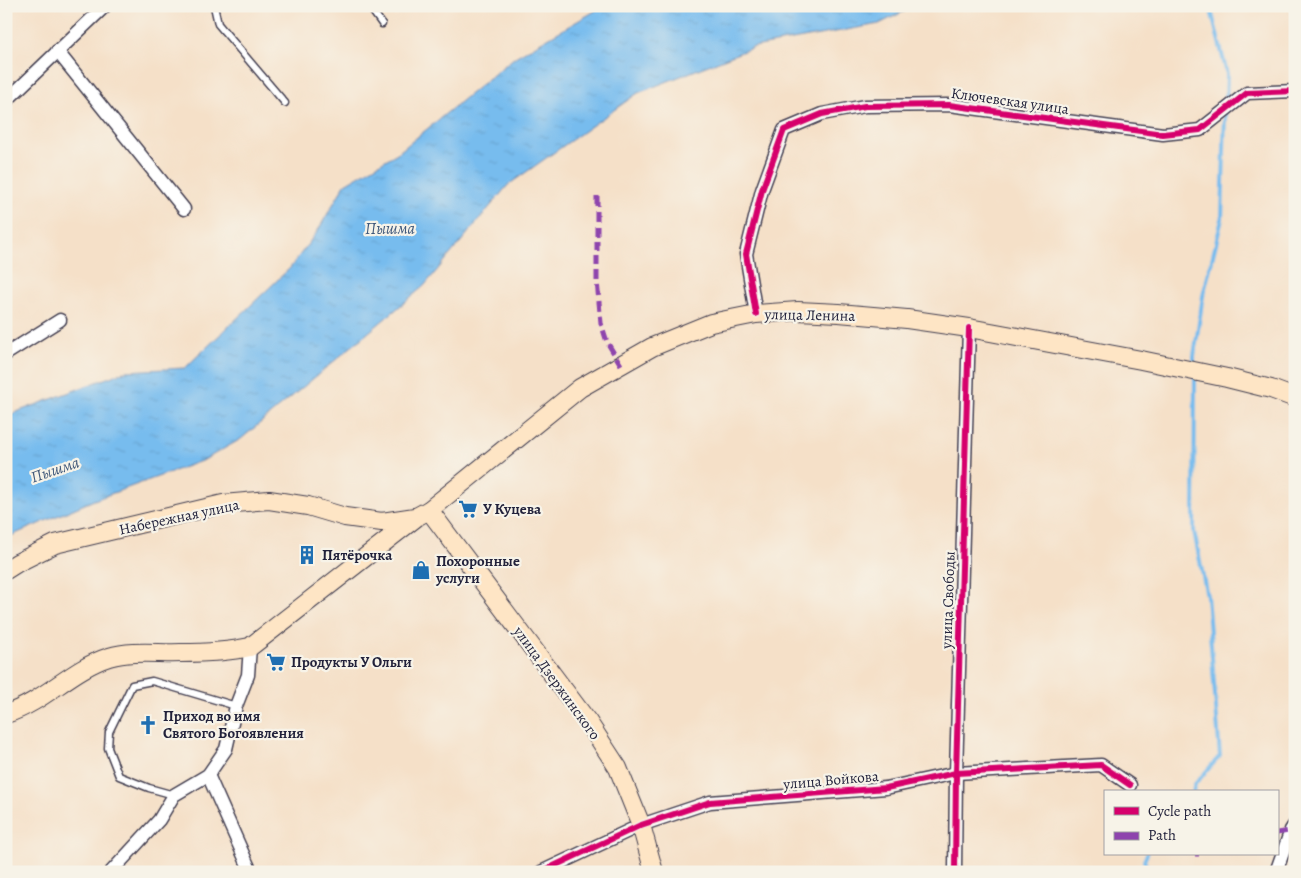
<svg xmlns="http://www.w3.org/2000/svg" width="1301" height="878" viewBox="0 0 1301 878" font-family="Alegreya,serif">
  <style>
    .water { fill: url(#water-ripples); stroke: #4c6f94 }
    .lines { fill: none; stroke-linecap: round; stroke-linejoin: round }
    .stream { stroke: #77bcee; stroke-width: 4 }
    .lane-casing { stroke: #423e50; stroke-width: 9 }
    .street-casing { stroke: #423e50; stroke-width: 15 }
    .secondary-casing { stroke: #423e50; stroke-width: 20 }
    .lane { stroke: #fff; stroke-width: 6 }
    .street { stroke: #fff; stroke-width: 12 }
    .secondary { stroke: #fee5c5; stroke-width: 18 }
    .quiet { stroke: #8e44ad; stroke-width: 5; stroke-dasharray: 10 5; stroke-linecap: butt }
    .cycleway-casing { stroke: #f7f3e8; stroke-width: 9 }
    .cycleway { stroke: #d6006c; stroke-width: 6 }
    .labels { text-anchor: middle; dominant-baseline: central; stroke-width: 4.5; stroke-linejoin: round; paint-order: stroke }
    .street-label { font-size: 15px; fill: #22223b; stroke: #f7f3e8 }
    .poi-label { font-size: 15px; font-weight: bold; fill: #22223b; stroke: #f7f3e8; text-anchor: start }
    .water-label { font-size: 16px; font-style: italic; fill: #40587a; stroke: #f7f3e8 }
  </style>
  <defs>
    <pattern id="water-ripples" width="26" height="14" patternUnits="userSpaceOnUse" patternTransform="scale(1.25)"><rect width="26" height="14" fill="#77bcee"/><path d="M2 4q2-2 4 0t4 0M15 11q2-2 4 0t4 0" fill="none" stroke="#67a1cd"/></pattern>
  </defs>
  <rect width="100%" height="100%" fill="#f7f3e8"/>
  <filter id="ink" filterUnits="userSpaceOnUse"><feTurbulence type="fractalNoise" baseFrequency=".02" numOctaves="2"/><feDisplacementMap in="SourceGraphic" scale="10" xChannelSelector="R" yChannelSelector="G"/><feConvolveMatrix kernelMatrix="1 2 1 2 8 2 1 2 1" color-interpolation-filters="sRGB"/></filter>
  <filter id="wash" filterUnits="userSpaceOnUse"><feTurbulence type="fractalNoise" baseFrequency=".0096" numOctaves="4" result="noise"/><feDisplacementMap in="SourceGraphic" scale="20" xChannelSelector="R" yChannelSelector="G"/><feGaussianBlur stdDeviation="1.12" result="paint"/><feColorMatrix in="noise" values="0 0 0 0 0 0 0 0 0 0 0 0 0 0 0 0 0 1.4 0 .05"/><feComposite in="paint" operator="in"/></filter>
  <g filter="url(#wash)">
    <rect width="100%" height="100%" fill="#f5e0c8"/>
    <!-- water -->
    <polygon class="water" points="600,6 915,6 879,24 754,47 638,93 508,185 424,286 241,439 204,460 94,500 6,538 6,416 126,371 185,368 290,268 317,232 345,184 399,152 515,57 595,11"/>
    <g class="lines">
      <!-- stream -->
      <g class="stream">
        <polyline points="1210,6 1227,74 1226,104"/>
        <polyline points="1194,367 1194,356 1203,296 1222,219 1225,114"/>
        <polyline points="1193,792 1195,784 1220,756 1207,596 1194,531 1195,376"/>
        <polyline points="1147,854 1144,861 1150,872"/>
      </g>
    </g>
  </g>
  <g filter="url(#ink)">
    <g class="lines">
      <!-- lane casing -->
      <g class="lane-casing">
        <g id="lane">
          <polyline points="214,6 218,24 285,103"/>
          <polyline points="369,6 382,24"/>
          <polyline points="174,795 149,788 119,776 108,748 109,732 132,685 152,681 236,706"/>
        </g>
      </g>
      <!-- street casing -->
      <g class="street-casing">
        <g id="street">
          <polyline points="57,51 184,209"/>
          <polyline points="6,101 105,6"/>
          <polyline points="756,314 746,254 762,190 784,130 822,114 865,106 949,105 1163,134 1200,130 1247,93 1295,91"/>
          <polyline points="6,354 60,320"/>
          <polyline points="208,775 251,872"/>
          <polyline points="111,872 159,820 174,795 208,775 226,749 236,706 248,675 250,647"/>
          <polyline points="541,872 641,825 710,802 886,788 956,773 1101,765 1130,785"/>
          <polyline points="955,872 956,773 969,328"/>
          <polyline points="1276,872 1291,830 1295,824"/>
        </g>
      </g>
      <!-- secondary casing -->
      <g class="secondary-casing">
        <g id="secondary">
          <polyline points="429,510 588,722 618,768 641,825 654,872"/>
          <polyline points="6,570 17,563 55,544 223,504 269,500 308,506 345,517 382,522 415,517"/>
          <path d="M6 714C44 702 71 669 109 657 133 650 157 654 181 653 205 653 227 652 250 647L418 516 429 510 580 388 652 347 711 323 756 314 798 311 839 313 907 319 969 328 1141 360 1227 378 1271 389 1295 398"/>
        </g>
      </g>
      <!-- lane -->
      <use href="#lane" class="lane"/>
      <!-- street -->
      <use href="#street" class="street"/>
      <!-- secondary -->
      <use href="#secondary" class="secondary"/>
      <!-- quiet -->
      <g class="quiet">
        <polyline points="597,196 597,281 601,323 607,342 621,365"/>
        <polyline points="1277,833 1295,830"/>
        <polyline points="1195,854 1199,854"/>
      </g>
      <!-- cycleway casing -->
      <g class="cycleway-casing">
        <g id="cycleway">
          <polyline points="756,314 746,254 762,190 784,130 822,114 865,106 949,105 1163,134 1200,130 1247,93 1295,91"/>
          <polyline points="541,872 641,825 710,802 886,788 956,773 1101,765 1130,785"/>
          <polyline points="955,872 956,773 969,328"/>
        </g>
      </g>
      <!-- cycleway -->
      <use href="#cycleway" class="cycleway"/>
    </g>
  </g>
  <!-- icons -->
  <defs>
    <g id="supermarket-bare" transform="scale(1.5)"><path d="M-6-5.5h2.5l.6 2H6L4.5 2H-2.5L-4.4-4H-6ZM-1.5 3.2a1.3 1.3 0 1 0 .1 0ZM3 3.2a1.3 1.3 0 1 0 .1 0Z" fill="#1f6fb2" stroke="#f7f3e8" stroke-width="2.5" paint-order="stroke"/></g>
    <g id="building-bare" transform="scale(1.5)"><path d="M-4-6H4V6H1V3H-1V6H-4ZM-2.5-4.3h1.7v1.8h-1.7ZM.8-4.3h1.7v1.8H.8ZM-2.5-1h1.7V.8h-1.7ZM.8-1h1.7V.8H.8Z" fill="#1f6fb2" stroke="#f7f3e8" stroke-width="2.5" paint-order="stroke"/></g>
    <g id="shop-bare" transform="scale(1.5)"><path d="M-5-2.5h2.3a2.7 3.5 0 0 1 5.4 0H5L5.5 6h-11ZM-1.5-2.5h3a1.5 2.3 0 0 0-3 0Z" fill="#1f6fb2" stroke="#f7f3e8" stroke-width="2.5" paint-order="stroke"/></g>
    <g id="church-bare" transform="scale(1.5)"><path d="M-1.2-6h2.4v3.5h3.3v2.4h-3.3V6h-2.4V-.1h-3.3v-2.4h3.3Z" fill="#1f6fb2" stroke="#f7f3e8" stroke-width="2.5" paint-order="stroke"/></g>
  </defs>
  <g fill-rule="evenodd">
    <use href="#supermarket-bare" x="468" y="509"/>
    <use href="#building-bare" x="307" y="555"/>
    <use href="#shop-bare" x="421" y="570"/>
    <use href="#supermarket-bare" x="276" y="662"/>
    <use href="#church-bare" x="148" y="725"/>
  </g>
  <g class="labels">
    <!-- street labels -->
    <g class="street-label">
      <text transform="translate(1010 101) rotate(8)">Ключевская улица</text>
      <text transform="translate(810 315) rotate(1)">улица Ленина</text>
      <text transform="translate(179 517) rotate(-12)">Набережная улица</text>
      <text transform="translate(948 600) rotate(-88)">улица Свободы</text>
      <text transform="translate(557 683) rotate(54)">улица Дзержинского</text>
      <text transform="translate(831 780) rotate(-5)">улица Войкова</text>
    </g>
    <!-- poi labels -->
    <g class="poi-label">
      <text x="483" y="509">У Куцева</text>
      <text x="322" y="555">Пятёрочка</text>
      <text x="436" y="561">Похоронные<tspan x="436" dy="17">услуги</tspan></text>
      <text x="291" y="662">Продукты У Ольги</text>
      <text x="163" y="716">Приход во имя<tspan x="163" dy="17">Святого Богоявления</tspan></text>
    </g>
    <!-- water labels -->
    <g class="water-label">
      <text x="390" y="229">Пышма</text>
      <text transform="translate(55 470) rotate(-19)">Пышма</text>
    </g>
  </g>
  <!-- margin -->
  <rect width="1301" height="878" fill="none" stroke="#f7f3e8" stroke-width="25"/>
  <!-- legend -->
  <rect x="1104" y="790" width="175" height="65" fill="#f7f3e8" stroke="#a29fa3"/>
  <rect x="1114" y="807" width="25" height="8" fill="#d6006c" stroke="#a29fa3"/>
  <text x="1148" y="816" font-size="15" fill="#22223b">Cycle path</text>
  <rect x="1114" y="832" width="25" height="8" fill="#8e44ad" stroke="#a29fa3"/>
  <text x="1148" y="840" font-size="15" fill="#22223b">Path</text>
</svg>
